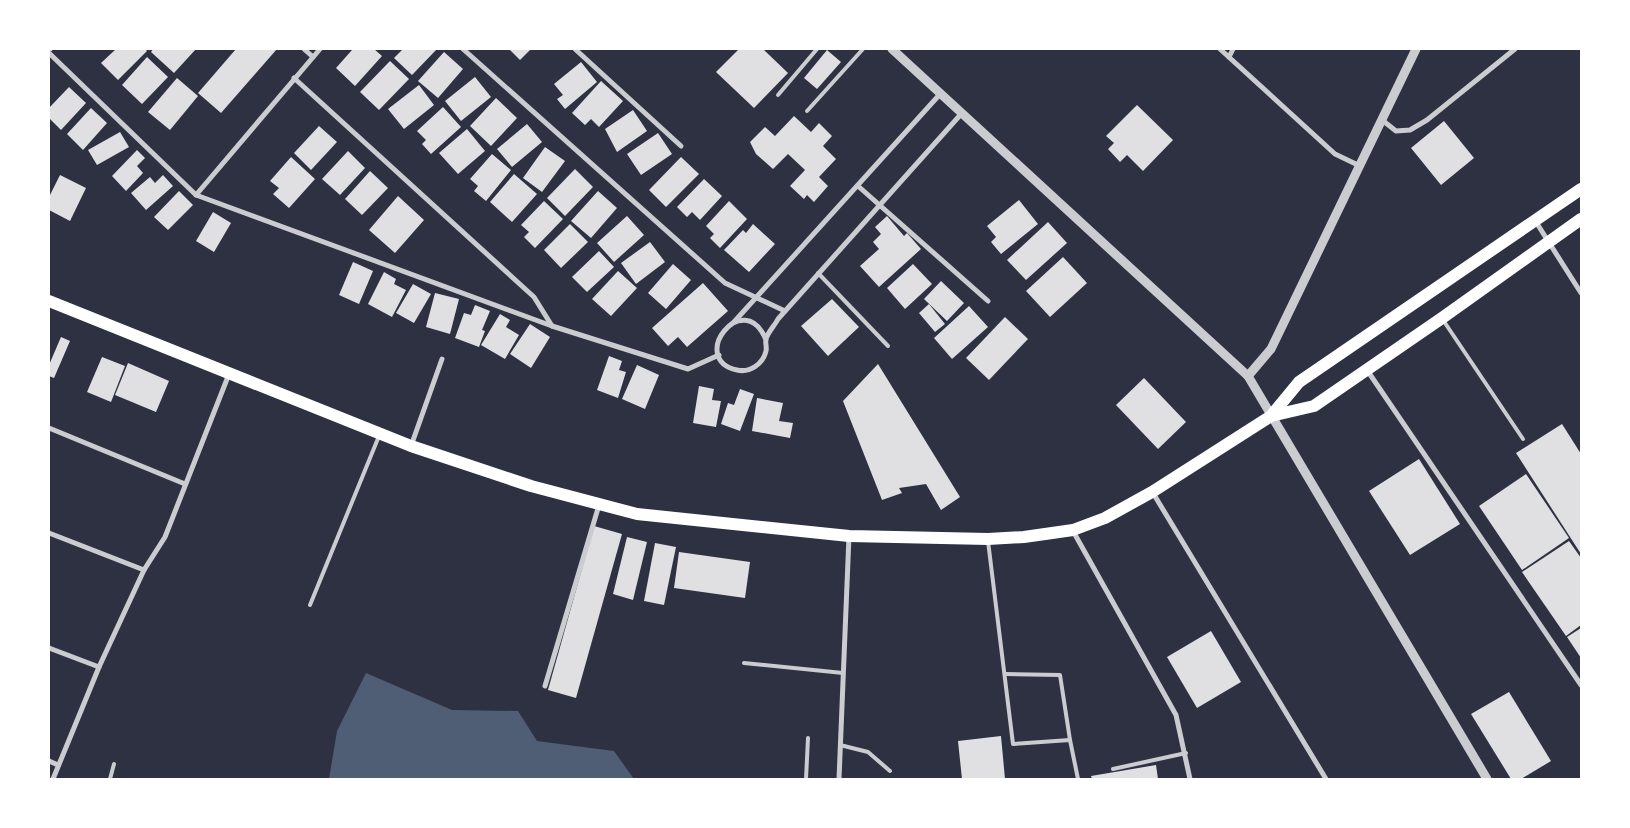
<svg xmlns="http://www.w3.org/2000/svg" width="1630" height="828" viewBox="0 0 1630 828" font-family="Inter,sans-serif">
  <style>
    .water { fill: #4f5d75 }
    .building { fill: #e0e0e3 }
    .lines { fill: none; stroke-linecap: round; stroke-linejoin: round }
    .service { stroke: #caccd0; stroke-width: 4 }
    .minor { stroke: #caccd0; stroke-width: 5 }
    .tertiary { stroke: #caccd0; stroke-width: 9 }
    .primary { stroke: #fff; stroke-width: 12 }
  </style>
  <rect width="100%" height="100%" fill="#2d3142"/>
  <!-- water -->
  <polygon class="water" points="366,673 452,710 518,711 537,741 614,751 634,779 329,779 337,731"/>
  <!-- building -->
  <g class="building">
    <polygon points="116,49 145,49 147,51 118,80 101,63"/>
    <polygon points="153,49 196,49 174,73 151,52"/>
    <polygon points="236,49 277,49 221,113 198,93"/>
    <polygon points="351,49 374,49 382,56 355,86 336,68 352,50"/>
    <polygon points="403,49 437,49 412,75 394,58"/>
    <polygon points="509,49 531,49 520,60"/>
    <polygon points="739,49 763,49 788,73 754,108 716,72"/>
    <polygon points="827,50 841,62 817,89 804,78"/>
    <polygon points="444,52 463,69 438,98 418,81"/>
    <polygon points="147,57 168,77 142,104 122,85"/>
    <polygon points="390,61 409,79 379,110 360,92"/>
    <polygon points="581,62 597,82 565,109 557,99 563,95 554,84"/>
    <polygon points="475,77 491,97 461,121 445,101"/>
    <polygon points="177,78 198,96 170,130 148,112"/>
    <polygon points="601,81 623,101 599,127 591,119 585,125 572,113"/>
    <polygon points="419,85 434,105 404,129 388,109"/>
    <polygon points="69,87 86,103 61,130 49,118 49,108"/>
    <polygon points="496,98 517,118 491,146 470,126"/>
    <polygon points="1137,105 1173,140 1143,171 1127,155 1120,162 1108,149 1114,143 1106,136"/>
    <polygon points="443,107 461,127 431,154 422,144 426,140 417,131"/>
    <polygon points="91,108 107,123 83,150 67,134"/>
    <polygon points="633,110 647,131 617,152 605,129"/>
    <polygon points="794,116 811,132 819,123 832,136 823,146 836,159 819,177 828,186 814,202 807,195 804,199 790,186 805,170 788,154 773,169 756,154 750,142 765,127 775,136"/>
    <polygon points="1444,121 1474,158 1441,185 1411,148"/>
    <polygon points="527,124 542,142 512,167 497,149"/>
    <polygon points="319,126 337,142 311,170 294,153"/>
    <polygon points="467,129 485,151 458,174 439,153"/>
    <polygon points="120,132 129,147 97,165 88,150"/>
    <polygon points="658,133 672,154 641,175 627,154"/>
    <polygon points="545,147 565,161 542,192 523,178"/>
    <polygon points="137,150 145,158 137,166 143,173 126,191 112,176"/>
    <polygon points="348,151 365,168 340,195 322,179"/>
    <polygon points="492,154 511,170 486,201 474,191 478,186 470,179"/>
    <polygon points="291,157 315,179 289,208 273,194 279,188 270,181"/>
    <polygon points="681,157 699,174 666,207 649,190"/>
    <polygon points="575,169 593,187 565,216 547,198"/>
    <polygon points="370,171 388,188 362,215 345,199"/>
    <polygon points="514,174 537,194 512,222 490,202"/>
    <polygon points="60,175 86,188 70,221 49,210 49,197"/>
    <polygon points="163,175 173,186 146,210 131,193 150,177 155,183"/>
    <polygon points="704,179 722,196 700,220 692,212 687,217 677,207"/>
    <polygon points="179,191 193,205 168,230 154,217"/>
    <polygon points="598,191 617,208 591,238 571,221"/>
    <polygon points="398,196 424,220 395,253 369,230"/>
    <polygon points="1019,200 1038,224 1001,254 991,242 996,237 987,226"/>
    <polygon points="544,201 563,219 535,248 524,237 529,232 521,225"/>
    <polygon points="729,201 747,219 720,248 710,238 714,234 706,226"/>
    <polygon points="213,212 231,223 214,252 196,241"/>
    <polygon points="627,216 644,235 614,262 597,243"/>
    <polygon points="887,216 904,236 907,233 921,249 879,287 860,266 879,249 873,242 881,234 875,227"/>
    <polygon points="1048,222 1067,243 1026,280 1007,260"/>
    <polygon points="570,224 588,242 561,268 544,250"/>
    <polygon points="753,224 775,244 749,272 724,250 743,230 746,233"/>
    <polygon points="650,242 665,262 636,284 621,263"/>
    <polygon points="599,251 614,267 587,292 572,277"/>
    <polygon points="1063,257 1087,283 1050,317 1026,291"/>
    <polygon points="353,262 373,271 359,304 339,295"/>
    <polygon points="673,264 691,280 666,309 648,293"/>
    <polygon points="913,264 932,284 905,309 887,288"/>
    <polygon points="618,271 637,288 611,316 592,299"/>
    <polygon points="384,272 396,279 394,284 406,290 392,317 368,304"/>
    <polygon points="941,281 964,303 947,321 924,299"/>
    <polygon points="703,283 728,311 687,347 678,337 668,346 652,328"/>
    <polygon points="413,284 431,294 414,323 396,313"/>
    <polygon points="435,293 459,299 450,334 426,327"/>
    <polygon points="832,299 859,327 828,356 801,326"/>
    <polygon points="929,304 945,324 935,332 919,313"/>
    <polygon points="475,305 490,311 482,330 485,331 479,347 455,338 464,313 471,315"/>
    <polygon points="969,306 988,327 952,359 934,338"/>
    <polygon points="500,314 510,320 506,327 519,335 505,359 481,345"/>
    <polygon points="1005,317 1028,339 989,380 966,358"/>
    <polygon points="530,324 550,337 531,368 510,354"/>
    <polygon points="61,337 70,341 54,378 49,376 49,365"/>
    <polygon points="609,356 622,361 619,370 626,372 618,398 597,390"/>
    <polygon points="102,357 125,366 111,402 87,392"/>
    <polygon points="128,363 169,381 156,412 115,395"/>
    <polygon points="878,364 960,497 941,510 926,484 899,488 902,493 882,500 843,401"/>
    <polygon points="637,365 659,375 645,409 622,399"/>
    <polygon points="1144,378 1186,422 1158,449 1116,405"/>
    <polygon points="699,386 714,389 712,400 721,401 716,427 693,423"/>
    <polygon points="740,389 754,394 740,431 721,424 728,403 734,405"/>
    <polygon points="757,398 783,403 779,421 793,423 790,438 752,431"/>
    <polygon points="1562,424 1581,454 1581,554 1516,453"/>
    <polygon points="1419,459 1460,524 1410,555 1369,491"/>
    <polygon points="1526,474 1569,538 1522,570 1479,506"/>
    <polygon points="594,526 622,534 576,698 548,690"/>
    <polygon points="627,537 647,542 633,600 613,594"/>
    <polygon points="1569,541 1581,558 1581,625 1566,636 1522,572"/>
    <polygon points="655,543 676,547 664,605 644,601"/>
    <polygon points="679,552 750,562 745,598 674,588"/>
    <polygon points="1581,628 1581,658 1567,637"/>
    <polygon points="1211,631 1241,682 1197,708 1167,657"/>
    <polygon points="1509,692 1551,761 1521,779 1511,779 1471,714"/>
    <polygon points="1001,736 1005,779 962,779 958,741"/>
    <polygon points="1156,765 1158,779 1092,779 1091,776"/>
  </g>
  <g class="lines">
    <!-- service -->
    <g class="service">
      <polyline points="778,95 817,49"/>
      <polyline points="807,111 863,49"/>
      <polyline points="818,273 888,346"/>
      <polyline points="1443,320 1523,439"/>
      <polyline points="988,541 1013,744 1070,740 1078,779"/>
      <polyline points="310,605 379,436"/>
      <polyline points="744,663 843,673"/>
      <polyline points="1005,674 1060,675 1070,740"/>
      <polyline points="840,745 868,752 890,771"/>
      <polyline points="1113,769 1186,753"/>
      <polyline points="110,779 114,764"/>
      <polyline points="806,779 808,738"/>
    </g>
    <!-- minor -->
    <g class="minor">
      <polyline points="49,49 50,49"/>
      <polyline points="304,49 313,57"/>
      <polyline points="463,49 725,283 785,311"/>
      <polyline points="575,49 681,146"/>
      <polyline points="1220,49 1335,154 1360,166"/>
      <polyline points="49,53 196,195 552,326 688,369 719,355"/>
      <polyline points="1229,57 1233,49"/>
      <polyline points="294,78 534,297 552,326"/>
      <polyline points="1382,120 1396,131 1410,130 1427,120 1515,49"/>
      <polyline points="858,186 988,301"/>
      <polyline points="196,195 320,49"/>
      <polyline points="1536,222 1581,293"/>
      <polyline points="734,322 941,93"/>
      <path d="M766 340C744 286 687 359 737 370 750 373 763 364 766 351 767 347 765 343 766 339 768 332 775 325 778 319L962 113"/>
      <polyline points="1367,370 1581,685"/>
      <polyline points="49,428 185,484"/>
      <polyline points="411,446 442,359"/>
      <polyline points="1153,493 1326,779"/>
      <polyline points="1073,531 1176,715 1190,779"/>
      <polyline points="49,533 144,570"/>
      <polyline points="49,648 99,667"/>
      <polyline points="545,686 599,505"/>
      <polyline points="49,761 58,765"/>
      <polyline points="53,779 99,667 144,570 165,537 229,374"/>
      <polyline points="839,779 849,536"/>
    </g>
    <!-- tertiary -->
    <g class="tertiary">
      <polyline points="892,49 1248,376 1487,779"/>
      <polyline points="1248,376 1271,349 1416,49"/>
    </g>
    <!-- primary -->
    <g class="primary">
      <polyline points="49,301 411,446 531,486 637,514 849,536 988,539 1024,537 1073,530 1105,518 1152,492 1271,416 1299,382 1581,189"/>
      <polyline points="1271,416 1314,406 1442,318 1581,219"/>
    </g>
  </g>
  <!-- border -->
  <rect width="1630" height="828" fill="none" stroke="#ffffff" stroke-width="100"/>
</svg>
